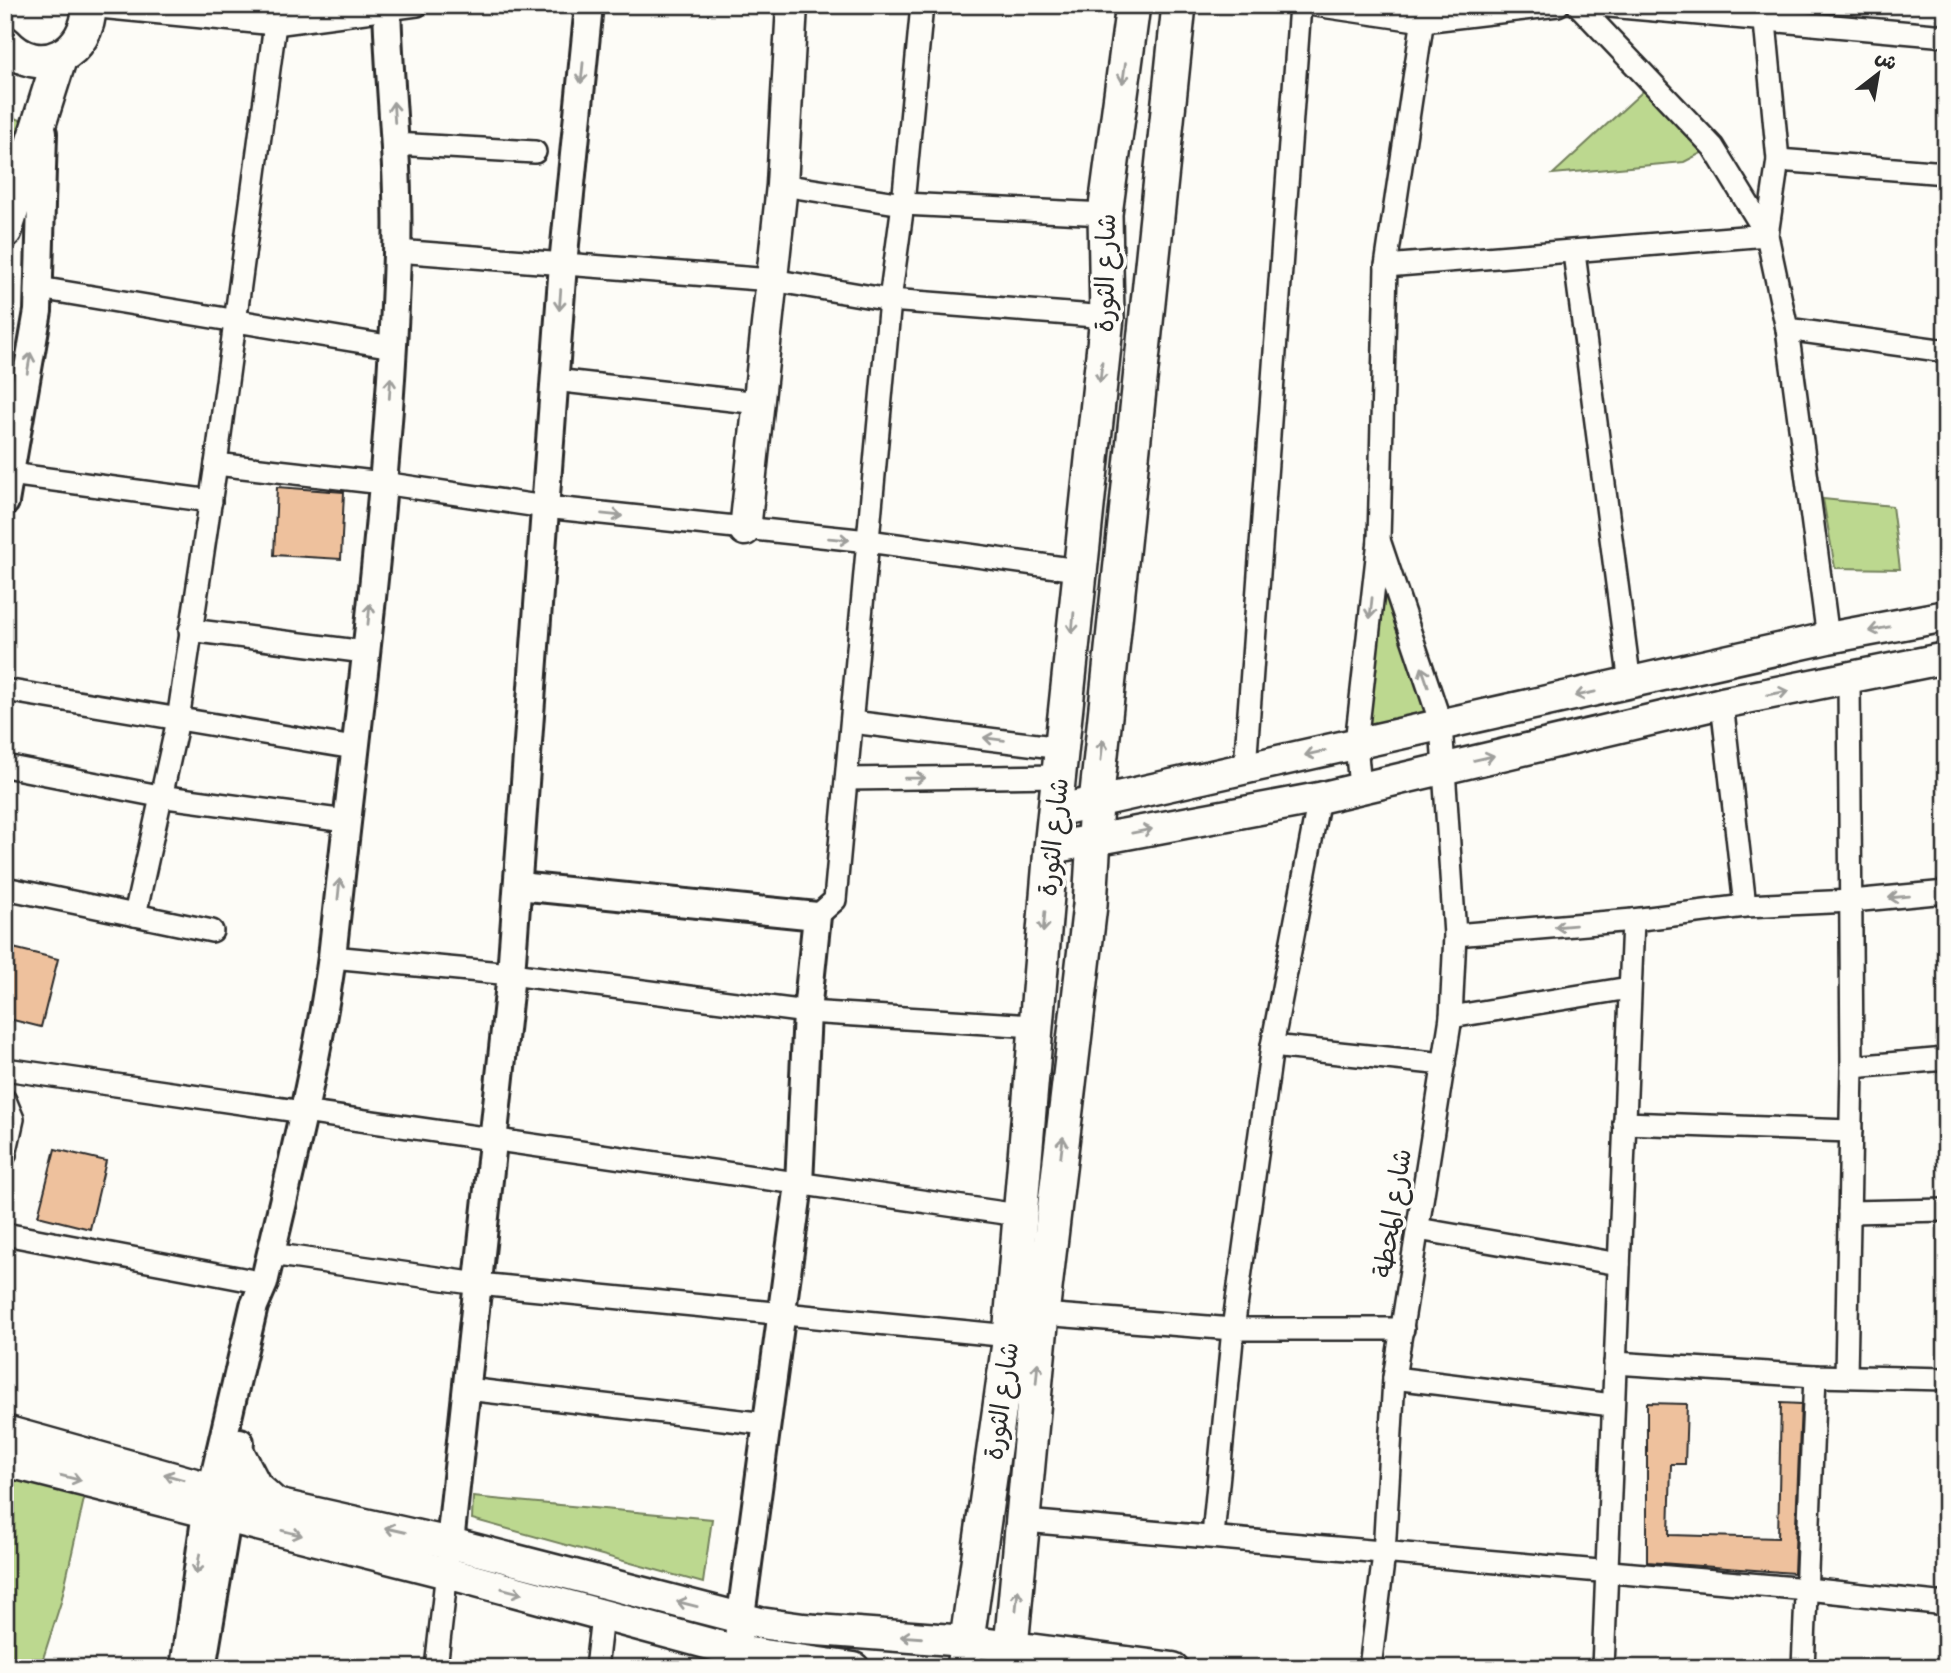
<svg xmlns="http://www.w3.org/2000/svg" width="1951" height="1673" viewBox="0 0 1951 1673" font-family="Itim,'Playpen Sans Arabic',sans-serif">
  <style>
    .green { fill: #bcd88f; stroke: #74825d; stroke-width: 2 }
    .building { fill: #eec19d; stroke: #2b2b2b; stroke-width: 2 }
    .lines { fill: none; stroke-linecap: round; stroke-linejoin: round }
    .minor-casing { stroke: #2b2b2b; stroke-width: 26 }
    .tertiary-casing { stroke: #2b2b2b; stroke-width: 32 }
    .secondary-casing { stroke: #2b2b2b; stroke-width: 35 }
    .primary-casing { stroke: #2b2b2b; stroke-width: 38 }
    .minor { stroke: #fdfcf7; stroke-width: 21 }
    .tertiary { stroke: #fdfcf7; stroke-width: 26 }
    .secondary { stroke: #fdfcf7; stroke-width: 30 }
    .primary { stroke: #fdfcf7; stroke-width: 33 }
    .oneway { stroke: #9e9e9b }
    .labels { text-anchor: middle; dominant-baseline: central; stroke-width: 7; stroke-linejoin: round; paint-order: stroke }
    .street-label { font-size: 26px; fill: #2b2b2b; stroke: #fdfcf7 }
  </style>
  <rect width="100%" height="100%" fill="#fdfcf7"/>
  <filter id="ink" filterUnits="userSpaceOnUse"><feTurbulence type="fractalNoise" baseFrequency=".0143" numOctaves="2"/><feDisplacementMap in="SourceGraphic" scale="14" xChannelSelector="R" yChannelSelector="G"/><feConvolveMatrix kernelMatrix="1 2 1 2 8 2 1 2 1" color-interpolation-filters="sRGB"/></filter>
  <g filter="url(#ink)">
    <!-- green -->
    <g class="green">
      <polygon points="1652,83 1713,147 1684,162 1553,174"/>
      <polygon points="5,117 18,119 37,130 5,231"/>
      <polygon points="1823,499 1892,506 1900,569 1835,568"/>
      <polygon points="1383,567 1432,711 1365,727"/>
      <polygon points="5,1431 94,1454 61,1602 40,1668 5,1668"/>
      <polygon points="473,1497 712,1519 703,1583 472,1519"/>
    </g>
    <!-- building -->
    <g class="building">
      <polygon points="277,487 344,492 341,559 274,555"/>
      <polygon points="5,946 58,959 41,1027 5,1018"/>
      <polygon points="55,1149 106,1161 90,1229 38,1216"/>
      <polygon points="1647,1403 1687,1404 1685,1464 1671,1464 1669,1535 1778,1538 1781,1403 1801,1404 1794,1573 1647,1562"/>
    </g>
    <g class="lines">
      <!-- minor casing -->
      <g class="minor-casing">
        <g id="minor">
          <polyline points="1315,5 1423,21 1558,5"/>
          <polyline points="1598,5 1946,36"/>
          <polyline points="1767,5 1765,22 1778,160 1767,235 1787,329 1828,638"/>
          <polyline points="89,6 275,24 417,5"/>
          <polyline points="395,144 535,152"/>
          <polyline points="1778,160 1946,173"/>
          <polyline points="782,185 903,204 1105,214"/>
          <polyline points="397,251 772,280 890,300 1107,317"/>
          <polyline points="1574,253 1630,684"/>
          <polyline points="1386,266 1767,235 1713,147 1578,5"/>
          <polyline points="39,288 393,347"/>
          <polyline points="1787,329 1946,351"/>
          <polyline points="554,380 759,403"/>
          <polyline points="216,464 383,483 545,507 868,541 1078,570"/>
          <polyline points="10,474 211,501"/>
          <polyline points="190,630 365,652"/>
          <polyline points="5,690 354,748"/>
          <polyline points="1722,703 1745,906"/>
          <polyline points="852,722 1061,748"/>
          <polyline points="5,766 159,796 346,821"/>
          <polyline points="1245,768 1300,5"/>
          <polyline points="847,779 1059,776"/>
          <polyline points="1360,788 1356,743 1379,540 1386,266 1425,5"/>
          <polyline points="5,888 212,931"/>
          <polyline points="135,915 178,720 216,464 275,24"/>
          <polyline points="817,916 835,900 890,300 903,204 922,5"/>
          <polyline points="1455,935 1633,920 1745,906 1852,901 1946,892"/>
          <polyline points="332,957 511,974 807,1012 1034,1026"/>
          <polyline points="1451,1017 1629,988"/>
          <polyline points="1272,1046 1444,1064"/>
          <polyline points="1852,1067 1946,1059"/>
          <polyline points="5,1069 1018,1215"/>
          <polyline points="5,1100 13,1119 5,1155"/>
          <polyline points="1624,1123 1851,1131"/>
          <polyline points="1849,1212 1946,1210"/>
          <polyline points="1418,1229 1619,1264"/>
          <polyline points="5,1234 264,1283"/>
          <polyline points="271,1254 478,1284 1010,1336"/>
          <polyline points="1042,1314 1233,1329 1403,1329"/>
          <polyline points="1615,1363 1815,1376 1946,1379"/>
          <polyline points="1846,1376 1852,1067 1849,680"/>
          <polyline points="1394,1378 1612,1405"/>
          <polyline points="467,1389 766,1424"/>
          <polyline points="1025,1521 1807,1589 1946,1604"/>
          <polyline points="1213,1536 1233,1329 1272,1046 1319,798"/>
          <polyline points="436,1668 448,1562"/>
          <polyline points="596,1668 602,1616"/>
          <polyline points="1370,1668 1384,1554 1394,1378 1451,1017 1455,935 1441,724 1379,540"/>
          <polyline points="1603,1668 1633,920"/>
          <polyline points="1803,1668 1815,1376"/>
        </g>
      </g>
      <!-- tertiary casing -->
      <g class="tertiary-casing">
        <g id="tertiary">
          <polyline points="5,502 38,311 43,133"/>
          <polyline points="518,886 817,916 807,1012 799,1184 734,1668"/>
          <polyline points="450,1543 511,974 563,264 589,5"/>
          <path d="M184 1668 206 1512 254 1306 264 1283C289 1175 317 1067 332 957 357 723 390 489 397 254 400 171 389 88 387 5"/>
          <polyline points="202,1668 240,1442"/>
        </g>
      </g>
      <!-- secondary casing -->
      <g class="secondary-casing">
        <g id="secondary">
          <polyline points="745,530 782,185 792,5"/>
          <polyline points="1055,811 1828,638 1946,616"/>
          <polyline points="1051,848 1319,798 1722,703 1946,658"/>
          <polyline points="5,1431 231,1494 450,1543 760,1623 803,1629 966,1641 1173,1668"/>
          <polyline points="238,1451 256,1486 276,1504"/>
          <polyline points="5,1461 447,1573 736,1651 854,1668"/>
        </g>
      </g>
      <!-- primary casing -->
      <g class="primary-casing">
        <g id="primary">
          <path d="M5 43C39 81 90 53 89 5"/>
          <polyline points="5,231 60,57"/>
          <polyline points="963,1668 1010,1336 1051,848 1107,317 1105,214 1133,5"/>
          <polyline points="1009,1668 1042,1314 1090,905 1096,803 1179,5"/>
        </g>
      </g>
      <!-- minor -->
      <use href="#minor" class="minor"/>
      <!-- tertiary -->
      <use href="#tertiary" class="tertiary"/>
      <!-- secondary -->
      <use href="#secondary" class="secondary"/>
      <!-- primary -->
      <use href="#primary" class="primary"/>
    </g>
    <!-- one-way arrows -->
    <defs><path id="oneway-shaft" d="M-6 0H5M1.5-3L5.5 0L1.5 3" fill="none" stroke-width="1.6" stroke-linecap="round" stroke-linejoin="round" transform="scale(1.75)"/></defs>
    <g class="oneway">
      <use href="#oneway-shaft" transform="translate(582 73) rotate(96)"/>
      <use href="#oneway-shaft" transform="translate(1124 73) rotate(98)"/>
      <use href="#oneway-shaft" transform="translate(394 112) rotate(-94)"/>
      <use href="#oneway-shaft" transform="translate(560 300) rotate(94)"/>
      <use href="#oneway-shaft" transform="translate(29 363) rotate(-80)"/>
      <use href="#oneway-shaft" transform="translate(1101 372) rotate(96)"/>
      <use href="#oneway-shaft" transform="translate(390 388) rotate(-86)"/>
      <use href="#oneway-shaft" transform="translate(612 515) rotate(6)"/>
      <use href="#oneway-shaft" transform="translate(839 539) rotate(5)"/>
      <use href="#oneway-shaft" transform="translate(1371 608) rotate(96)"/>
      <use href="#oneway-shaft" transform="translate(369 614) rotate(-84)"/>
      <use href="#oneway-shaft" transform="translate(1073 623) rotate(95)"/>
      <use href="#oneway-shaft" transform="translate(1879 629) rotate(169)"/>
      <use href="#oneway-shaft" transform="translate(1425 677) rotate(-109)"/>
      <use href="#oneway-shaft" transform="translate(1778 693) rotate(-10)"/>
      <use href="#oneway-shaft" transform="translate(1585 694) rotate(168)"/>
      <use href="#oneway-shaft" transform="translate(994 739) rotate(-173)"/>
      <use href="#oneway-shaft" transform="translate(1102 750) rotate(-84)"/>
      <use href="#oneway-shaft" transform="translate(1315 753) rotate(167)"/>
      <use href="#oneway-shaft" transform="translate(1484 758) rotate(-13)"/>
      <use href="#oneway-shaft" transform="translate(915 778) rotate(-1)"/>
      <use href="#oneway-shaft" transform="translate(1142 831) rotate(-11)"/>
      <use href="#oneway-shaft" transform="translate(339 889) rotate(-84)"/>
      <use href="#oneway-shaft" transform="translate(1899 897) rotate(175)"/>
      <use href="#oneway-shaft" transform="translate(1044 922) rotate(95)"/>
      <use href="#oneway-shaft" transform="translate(1565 926) rotate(175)"/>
      <use href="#oneway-shaft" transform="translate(1062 1147) rotate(-83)"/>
      <use href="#oneway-shaft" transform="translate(1037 1373) rotate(-85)"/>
      <use href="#oneway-shaft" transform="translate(174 1477) rotate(-164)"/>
      <use href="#oneway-shaft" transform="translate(71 1478) rotate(14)"/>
      <use href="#oneway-shaft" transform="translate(395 1530) rotate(-167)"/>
      <use href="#oneway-shaft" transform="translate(292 1533) rotate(14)"/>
      <use href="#oneway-shaft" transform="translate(198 1564) rotate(99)"/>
      <use href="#oneway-shaft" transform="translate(512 1591) rotate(15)"/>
      <use href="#oneway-shaft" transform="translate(1017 1600) rotate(-84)"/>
      <use href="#oneway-shaft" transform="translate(687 1604) rotate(-166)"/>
      <use href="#oneway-shaft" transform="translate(911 1637) rotate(-176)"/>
    </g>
  </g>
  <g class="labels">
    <!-- street labels -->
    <g class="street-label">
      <text transform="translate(1105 273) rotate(-89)">شارع الثورة</text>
      <text transform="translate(1053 837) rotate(-84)">شارع الثورة</text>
      <text transform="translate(1392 1213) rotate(-81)">شارع المحطة</text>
      <text transform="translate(1001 1401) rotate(-82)">شارع الثورة</text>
    </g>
  </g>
  <!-- margin -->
  <rect width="1951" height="1673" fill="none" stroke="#fdfcf7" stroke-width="28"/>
  <rect x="14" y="14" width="1923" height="1645" fill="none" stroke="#2b2b2b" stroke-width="2.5" filter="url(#ink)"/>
  <!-- north arrow -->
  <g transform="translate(1878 74) rotate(31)" stroke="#fdfcf7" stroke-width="5" paint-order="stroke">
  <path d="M0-5L12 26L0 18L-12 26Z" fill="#2b2b2b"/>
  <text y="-10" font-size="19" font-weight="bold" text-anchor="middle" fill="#2b2b2b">ش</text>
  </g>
</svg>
